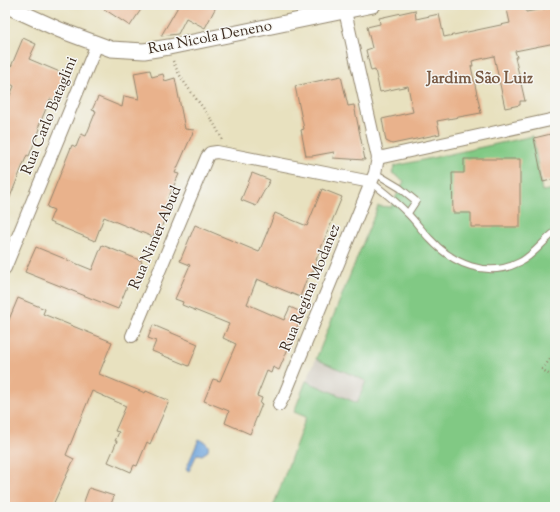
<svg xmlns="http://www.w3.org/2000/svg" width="560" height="512" viewBox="0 0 560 512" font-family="'Sorts Mill Goudy',serif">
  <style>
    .industrial { fill: #cac3b8 }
    .green { fill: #81c984; stroke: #5e7a51 }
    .water { fill: #6ea4dc; stroke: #54677d }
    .building { fill: #e9b28c }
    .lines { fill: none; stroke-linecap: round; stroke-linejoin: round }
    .service-casing { stroke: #92866e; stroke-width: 8 }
    .minor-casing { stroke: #92866e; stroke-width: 14 }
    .tertiary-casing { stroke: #92866e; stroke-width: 17 }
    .path { stroke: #92866e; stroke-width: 2.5; stroke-dasharray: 1 3; stroke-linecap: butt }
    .service { stroke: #fff; stroke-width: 6 }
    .minor { stroke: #fff; stroke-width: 12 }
    .tertiary { stroke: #fff; stroke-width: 15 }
    .labels { text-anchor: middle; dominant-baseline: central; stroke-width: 3; stroke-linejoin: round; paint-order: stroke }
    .street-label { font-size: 15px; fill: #3b2a1e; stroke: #f6f6f2 }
    .neighbourhood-label { font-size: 16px; font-weight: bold; fill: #785a44; stroke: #f6f6f2 }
  </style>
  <rect width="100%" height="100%" fill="#f6f6f2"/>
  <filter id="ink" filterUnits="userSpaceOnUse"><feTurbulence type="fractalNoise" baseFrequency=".025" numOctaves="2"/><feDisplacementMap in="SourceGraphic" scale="8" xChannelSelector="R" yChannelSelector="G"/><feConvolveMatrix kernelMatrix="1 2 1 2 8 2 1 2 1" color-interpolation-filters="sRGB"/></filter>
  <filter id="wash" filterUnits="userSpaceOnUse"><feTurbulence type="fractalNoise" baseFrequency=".012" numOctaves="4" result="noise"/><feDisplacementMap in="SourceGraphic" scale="16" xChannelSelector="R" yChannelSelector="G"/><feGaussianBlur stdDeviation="0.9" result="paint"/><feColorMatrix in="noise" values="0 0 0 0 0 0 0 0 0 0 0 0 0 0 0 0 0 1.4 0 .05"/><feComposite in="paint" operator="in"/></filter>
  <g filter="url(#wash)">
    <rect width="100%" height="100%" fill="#e8e1bf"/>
    <!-- industrial -->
    <polygon class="industrial" points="316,359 366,381 357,403 306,381"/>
    <!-- green -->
    <polygon class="green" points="533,136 542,191 555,189 555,507 273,507 306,417 294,412 306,381 357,403 366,381 316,359 378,206 391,207 404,181 392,173 395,166"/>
    <!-- water -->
    <path class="water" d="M199 439C205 442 210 444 208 451L202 455 197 454 189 471 186 469Z"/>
    <g id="blocks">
      <!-- building -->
      <g class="building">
        <polygon points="98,5 144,5 130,26"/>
        <polygon points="179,5 217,5 205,28 186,18 178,34 161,36"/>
        <polygon points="506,5 524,5 526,12 555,7 555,43 515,51 517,57 515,57 525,101 520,101 520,105 505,108 494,56 472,61 473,66 471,66 481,113 437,121 440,134 392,144 386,141 382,119 413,112 408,86 380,92 375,70 371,71 366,50 372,48 367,27 380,24 379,18 415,10 416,19 439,14 444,37 510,23"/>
        <polygon points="23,38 36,44 29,59 67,75 56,101 50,99 38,128 40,129 29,156 27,155 6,207 5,107 14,86 5,81"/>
        <polygon points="150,70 152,77 163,74 165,81 175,78 185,129 194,130 175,173 179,174 168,199 172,201 159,233 155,232 153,237 104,217 95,241 49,222 54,210 47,207 72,145 76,147 81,134 86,136 96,111 92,110 98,97 122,107 124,96 139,99 134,73"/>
        <polygon points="341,76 348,106 354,105 365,160 333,158 334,152 312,156 306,156 301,130 304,129 295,86"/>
        <polygon points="555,133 555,179 543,182 534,138"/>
        <polygon points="464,159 520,159 520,227 471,227 471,213 453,213 452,173 464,173"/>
        <polygon points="252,173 270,180 256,206 241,200"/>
        <polygon points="322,189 342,197 316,260 318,261 313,272 312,272 308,279 307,278 300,297 257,279 247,304 284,320 290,307 303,313 279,370 273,367 271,373 267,371 257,396 262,398 260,404 262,404 250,434 225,423 229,411 204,401 213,379 220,381 236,344 223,338 229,324 182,305 183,302 175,299 190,265 180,261 195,225 259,252 275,213 307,226"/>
        <polygon points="102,245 142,261 137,274 141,276 136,287 128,284 118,309 25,272 36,247 92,270"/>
        <polygon points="18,298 45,309 43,314 112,342 99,374 145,393 146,391 169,401 150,444 147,442 137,466 134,465 131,472 108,462 117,441 115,441 119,432 115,431 126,406 92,391 66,455 74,459 52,507 5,507 5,329"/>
        <polygon points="153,325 198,344 189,366 152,351 156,341 148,338"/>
        <polygon points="89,488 114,496 110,507 82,507"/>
      </g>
    </g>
  </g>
  <g filter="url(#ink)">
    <use href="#blocks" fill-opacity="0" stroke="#92866e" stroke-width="1"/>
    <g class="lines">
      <!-- service casing -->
      <g class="service-casing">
        <g id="service">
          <polyline points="375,173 400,188 416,201 408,213"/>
          <path d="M371 182C384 192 397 202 408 214 416 222 422 231 430 239 453 264 487 279 520 262 534 255 543 241 555 232"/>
        </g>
      </g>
      <!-- minor casing -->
      <g class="minor-casing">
        <g id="minor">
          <polyline points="378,158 555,119"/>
          <polyline points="5,268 97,44"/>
          <polyline points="132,336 207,157 210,153 217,152 371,182"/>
          <polyline points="279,405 285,394 375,173 378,158 345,11"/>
        </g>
      </g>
      <!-- tertiary casing -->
      <g class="tertiary-casing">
        <polyline id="tertiary" points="5,5 60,30 111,49 144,51 169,47 373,5"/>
      </g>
      <!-- path -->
      <g class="path">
        <path d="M173 61C184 90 211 111 222 140"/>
        <polyline points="555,353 542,369 555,379"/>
      </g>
      <!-- service -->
      <use href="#service" class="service"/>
      <!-- minor -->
      <use href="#minor" class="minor"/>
      <!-- tertiary -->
      <use href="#tertiary" class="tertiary"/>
    </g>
  </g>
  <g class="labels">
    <!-- street labels -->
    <g class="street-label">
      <text transform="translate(210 38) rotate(-11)">Rua Nicola Deneno</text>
      <text transform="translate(50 116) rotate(-68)">Rua Carlo Bataglini</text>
      <text transform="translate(156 238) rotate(-67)">Rua Nimer Abud</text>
      <text transform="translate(311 288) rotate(-68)">Rua Regina Modanez</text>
    </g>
    <!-- neighbourhood labels -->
    <g class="neighbourhood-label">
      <text x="480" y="79">Jardim São Luiz</text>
    </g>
  </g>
  <!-- margin -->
  <rect width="560" height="512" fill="none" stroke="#f6f6f2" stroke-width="20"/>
</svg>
